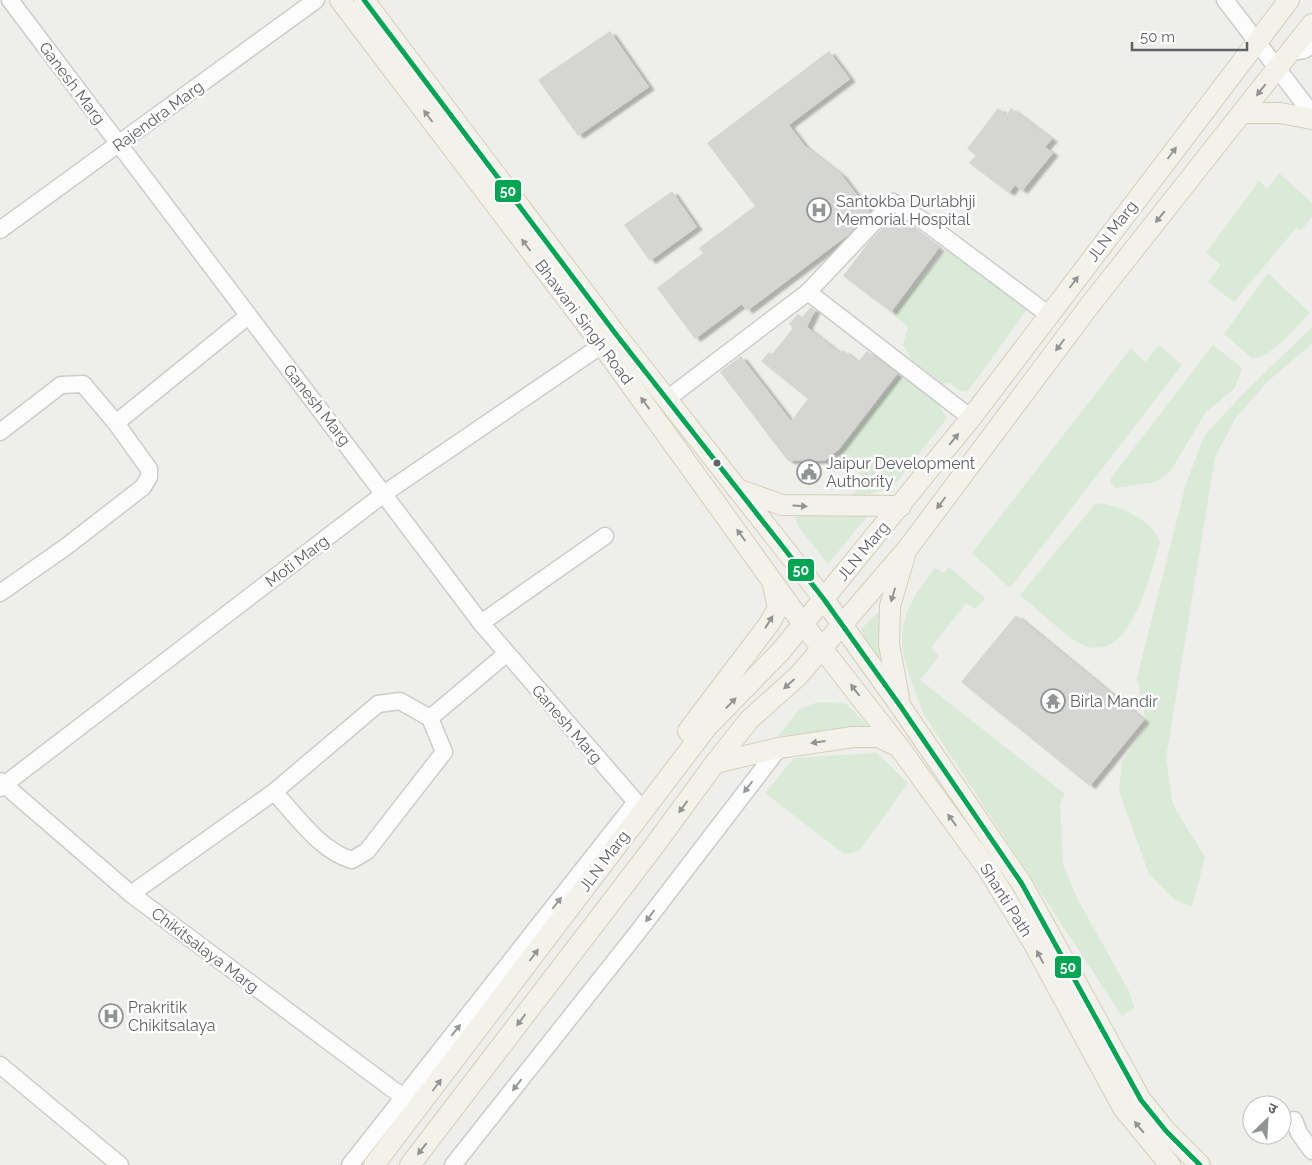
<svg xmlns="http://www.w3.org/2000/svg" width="1312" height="1165" viewBox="0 0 1312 1165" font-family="Raleway,'Noto Sans Devanagari',sans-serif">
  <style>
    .green { fill: #d9ead7 }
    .building { fill: #d5d5d3; filter: url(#shadow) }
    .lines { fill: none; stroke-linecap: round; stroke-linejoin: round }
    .minor-casing { stroke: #cbcccc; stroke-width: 19 }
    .major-casing { stroke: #d5cfba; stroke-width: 22 }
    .minor { stroke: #fcfcfc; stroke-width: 16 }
    .major { stroke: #f3f2ea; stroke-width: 20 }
    .bus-1-casing { stroke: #fff; stroke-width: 9 }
    .bus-1 { stroke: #00a651; stroke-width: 5 }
    .oneway { fill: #939595 }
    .oneway2 { fill: #96999b }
    .bus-dot { fill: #5f6367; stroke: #fff; stroke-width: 2 }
    .labels { text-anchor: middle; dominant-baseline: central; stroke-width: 5; stroke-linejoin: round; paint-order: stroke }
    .street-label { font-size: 16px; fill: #5f6367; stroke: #fff }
    .poi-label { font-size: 16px; fill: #5f6367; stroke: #fff; text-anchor: start }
    .line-badge { stroke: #fff; stroke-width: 2 }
    .badge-label { font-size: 14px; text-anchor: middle; font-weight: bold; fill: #fff }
  </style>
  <defs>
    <filter id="shadow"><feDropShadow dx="5.5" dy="3" stdDeviation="1" flood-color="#0004"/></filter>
  </defs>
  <rect width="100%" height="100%" fill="#eeeeea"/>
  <!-- green -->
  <g class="green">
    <polygon points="1279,173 1312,203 1312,217 1301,230 1296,228 1234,302 1208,282 1221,265 1206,253 1259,181 1267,189"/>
    <polygon points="947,249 1027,302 1028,308 968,391 961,392 950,383 943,384 913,361 903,345 908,327 893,314"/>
    <path d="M1268 273 1310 313C1298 325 1268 361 1252 358L1224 334Z"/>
    <polygon points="1312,327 1312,344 1267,382 1235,419 1215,457 1166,758 1173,805 1205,857 1192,907 1175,900 1149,874 1119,791 1122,762 1147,725 1137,678 1186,484 1201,444 1205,435 1241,396"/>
    <polygon points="1159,345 1182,365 1010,588 972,553 1131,348 1145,362"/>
    <polygon points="1213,345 1242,368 1235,388 1206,412 1170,472 1156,482 1115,488 1111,483 1111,478"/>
    <polygon points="902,372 935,400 947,418 897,482 888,489 851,498 865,479 837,455"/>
    <path d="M1096 503C1119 505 1152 519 1160 542 1150 573 1131 668 1081 644 1065 636 1035 607 1020 595Z"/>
    <polygon points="869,514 828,564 798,526 795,516"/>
    <path d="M949 567 985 598 975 609 966 603 931 648 939 656 920 680 1065 794 1060 804 1063 865 1078 900 1130 993 1134 1008 1122 1016 924 715C899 648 887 628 935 568L944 573Z"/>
    <polygon points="883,608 889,677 883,677 861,629"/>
    <polygon points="818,702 845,703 872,730 842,729 778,736 800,709"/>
    <polygon points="877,753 908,783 859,851 844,854 765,793 794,758"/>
  </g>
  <!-- building -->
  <g class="building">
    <polygon points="610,31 649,87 578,136 538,80"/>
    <polygon points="829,51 850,79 789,125 805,146 841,174 870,212 848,235 747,311 742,304 695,339 657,288 703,253 699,248 755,206 707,143"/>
    <polygon points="998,108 1007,115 1011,108 1052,139 1045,147 1053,153 1022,191 1015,185 1009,193 969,163 976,155 967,149"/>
    <polygon points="672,191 697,227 650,261 624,225"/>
    <polygon points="895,215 939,248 891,312 843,276 868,243"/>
    <polygon points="811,307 815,310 807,327 840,353 843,350 858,362 867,351 897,374 839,449 824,461 788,461 720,372 741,356 791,421 808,399 761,361 769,352 772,354 793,328 789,324 798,314 802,317"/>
    <polygon points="1016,615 1144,720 1090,786 961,682"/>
  </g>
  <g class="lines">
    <!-- minor casing -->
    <g class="minor-casing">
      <g id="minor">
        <polyline points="10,0 481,623 636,802 350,1165"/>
        <polyline points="1225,0 1312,114"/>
        <polyline points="1290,52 1304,50 1312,45"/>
        <polyline points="0,230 316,0"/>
        <polyline points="808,292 893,202 922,220 1049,315"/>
        <polyline points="667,399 808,292 971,418"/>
        <polyline points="116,423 248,316"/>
        <polyline points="0,432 61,385 83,384 116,423 149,469 149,477 143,487 67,546 0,593"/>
        <polyline points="481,623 605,536"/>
        <polyline points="430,718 506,654"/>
        <polyline points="0,781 131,894 411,1103"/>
        <polyline points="0,788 385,493 602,345"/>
        <path d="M131 894 274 792 378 704 400 701 430 718 444 752 367 851 352 860C320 851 296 815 274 792"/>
        <polyline points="0,1065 120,1165"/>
        <polyline points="1294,1120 1299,1133 1312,1151"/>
        <polyline points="453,1165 637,933 779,748"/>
      </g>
    </g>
    <!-- major casing -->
    <g class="major-casing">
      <g id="major">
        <polyline points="340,0 602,345 803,624 899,747 987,868 1034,944 1123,1108 1170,1165"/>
        <polyline points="364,0 615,333 823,598 901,707 1022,884 1141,1100 1166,1131 1200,1165"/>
        <polyline points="1243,113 1280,113 1312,119"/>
        <polyline points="737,489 782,505 901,506"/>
        <polyline points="899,698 889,644 890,606 905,555"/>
        <polyline points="688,731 769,624 778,608 773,585"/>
        <polyline points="715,763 779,748 853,737 878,737 899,747"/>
        <polyline points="374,1165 707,727 781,651 971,418 1289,0"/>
        <polyline points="410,1165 652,849 715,763 749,720 798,676 908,548 1090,305 1312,24"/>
      </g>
    </g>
    <!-- minor -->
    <use href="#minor" class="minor"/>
    <!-- major -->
    <use href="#major" class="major"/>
    <!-- bus-1 casing -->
    <g class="bus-1-casing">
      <polyline id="bus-1" points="364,0 615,333 823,598 901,707 1022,884 1141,1100 1166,1131 1200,1165"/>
    </g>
    <!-- bus-1 -->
    <use href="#bus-1" class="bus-1"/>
  </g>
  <!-- one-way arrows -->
  <defs><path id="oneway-solid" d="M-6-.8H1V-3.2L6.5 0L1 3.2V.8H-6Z" transform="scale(1.25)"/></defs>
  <g class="oneway">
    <use href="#oneway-solid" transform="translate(1261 90) rotate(128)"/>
    <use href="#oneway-solid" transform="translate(428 116) rotate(-127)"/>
    <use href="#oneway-solid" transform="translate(1172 153) rotate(-53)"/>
    <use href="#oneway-solid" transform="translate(1160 217) rotate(129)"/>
    <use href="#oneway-solid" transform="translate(526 245) rotate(-127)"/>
    <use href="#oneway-solid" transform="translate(1074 282) rotate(-53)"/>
    <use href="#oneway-solid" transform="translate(1060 345) rotate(127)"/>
    <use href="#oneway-solid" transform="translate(645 403) rotate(-126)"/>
    <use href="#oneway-solid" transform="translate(954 439) rotate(-51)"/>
    <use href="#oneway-solid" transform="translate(941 503) rotate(127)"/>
    <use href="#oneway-solid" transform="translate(800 506) rotate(4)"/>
    <use href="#oneway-solid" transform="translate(741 535) rotate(-126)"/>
    <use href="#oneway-solid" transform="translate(893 595) rotate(107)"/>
    <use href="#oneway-solid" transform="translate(769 622) rotate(-58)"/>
    <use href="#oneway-solid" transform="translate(789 684) rotate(138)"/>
    <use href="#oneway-solid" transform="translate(855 690) rotate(-128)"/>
    <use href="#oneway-solid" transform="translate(731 703) rotate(-46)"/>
    <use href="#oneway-solid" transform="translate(818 742) rotate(172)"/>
    <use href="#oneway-solid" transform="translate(683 807) rotate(126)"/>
    <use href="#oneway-solid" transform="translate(952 820) rotate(-126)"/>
    <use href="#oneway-solid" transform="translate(534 955) rotate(-53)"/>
    <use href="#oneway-solid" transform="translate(1040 957) rotate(-118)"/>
    <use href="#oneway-solid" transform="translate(521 1020) rotate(127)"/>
    <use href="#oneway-solid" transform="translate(437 1085) rotate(-53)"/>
    <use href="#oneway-solid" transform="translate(1139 1127) rotate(-130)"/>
    <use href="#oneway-solid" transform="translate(422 1149) rotate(128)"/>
  </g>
  <g class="oneway2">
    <use href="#oneway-solid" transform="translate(748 787) rotate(127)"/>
    <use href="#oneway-solid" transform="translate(557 903) rotate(-52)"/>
    <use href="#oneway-solid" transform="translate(650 916) rotate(127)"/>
    <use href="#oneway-solid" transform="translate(456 1030) rotate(-51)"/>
    <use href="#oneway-solid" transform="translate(517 1085) rotate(128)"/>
  </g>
  <!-- icons -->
  <defs>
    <g id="hospital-ring" transform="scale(1.25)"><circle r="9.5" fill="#fff" stroke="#919495" stroke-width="1.5"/><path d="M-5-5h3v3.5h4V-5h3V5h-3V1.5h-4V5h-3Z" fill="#919495"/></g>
    <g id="civic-ring" transform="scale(1.25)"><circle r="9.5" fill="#fff" stroke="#919495" stroke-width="1.5"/><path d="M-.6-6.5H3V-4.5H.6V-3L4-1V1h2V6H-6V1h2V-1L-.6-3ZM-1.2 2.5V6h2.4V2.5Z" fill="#919495"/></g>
    <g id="temple-ring" transform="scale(1.25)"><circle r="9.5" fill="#fff" stroke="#919495" stroke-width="1.5"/><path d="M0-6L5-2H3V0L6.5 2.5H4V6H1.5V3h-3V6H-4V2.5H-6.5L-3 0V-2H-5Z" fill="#919495"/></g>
  </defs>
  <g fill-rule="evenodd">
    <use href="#hospital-ring" x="819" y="210"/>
    <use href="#civic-ring" x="809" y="472"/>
    <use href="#temple-ring" x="1053" y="701"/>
    <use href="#hospital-ring" x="111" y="1016"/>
  </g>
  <!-- markers -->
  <circle class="bus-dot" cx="717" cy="463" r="4.5"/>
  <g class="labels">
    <!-- street labels -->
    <g class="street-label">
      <text transform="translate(72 83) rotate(53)">Ganesh Marg</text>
      <text transform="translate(158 116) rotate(-36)">Rajendra Marg</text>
      <text transform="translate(1112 231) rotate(-53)">JLN Marg</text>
      <text transform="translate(584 322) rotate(53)">Bhawani Singh Road</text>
      <text transform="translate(317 405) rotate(52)">Ganesh Marg</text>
      <text transform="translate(863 551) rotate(-50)">JLN Marg</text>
      <text transform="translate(297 561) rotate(-37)">Moti Marg</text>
      <text transform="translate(567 724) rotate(49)">Ganesh Marg</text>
      <text transform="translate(604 861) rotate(-53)">JLN Marg</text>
      <text transform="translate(1006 900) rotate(58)">Shanti Path</text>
      <text transform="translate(205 950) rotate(37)">Chikitsalaya Marg</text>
    </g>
    <!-- poi labels -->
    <g class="poi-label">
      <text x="836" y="201">Santokba Durlabhji<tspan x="836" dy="18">Memorial Hospital</tspan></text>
      <text x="826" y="463">Jaipur Development<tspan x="826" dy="18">Authority</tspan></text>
      <text x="1070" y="701">Birla Mandir</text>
      <text x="128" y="1007">Prakritik<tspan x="128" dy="18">Chikitsalaya</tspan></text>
    </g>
  </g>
  <g class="line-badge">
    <rect x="494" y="179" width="28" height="24" rx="5" fill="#00a651"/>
    <rect x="787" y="558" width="28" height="24" rx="5" fill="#00a651"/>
    <rect x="1054" y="955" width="28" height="24" rx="5" fill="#00a651"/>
  </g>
  <g class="badge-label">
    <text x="508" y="196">50</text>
    <text x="801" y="575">50</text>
    <text x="1068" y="972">50</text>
  </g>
  <!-- north arrow -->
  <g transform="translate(1267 1120) rotate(25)"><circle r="24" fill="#ffffff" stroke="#bfc1c2"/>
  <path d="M0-4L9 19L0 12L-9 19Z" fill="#919495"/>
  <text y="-8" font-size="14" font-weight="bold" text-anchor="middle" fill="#5f6367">उ</text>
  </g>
  <!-- scale -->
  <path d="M1132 42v8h115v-8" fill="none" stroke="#5f6367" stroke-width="2.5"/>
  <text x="1140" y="42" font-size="15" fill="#5f6367" stroke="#ffffff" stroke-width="4" paint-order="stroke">50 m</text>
</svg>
